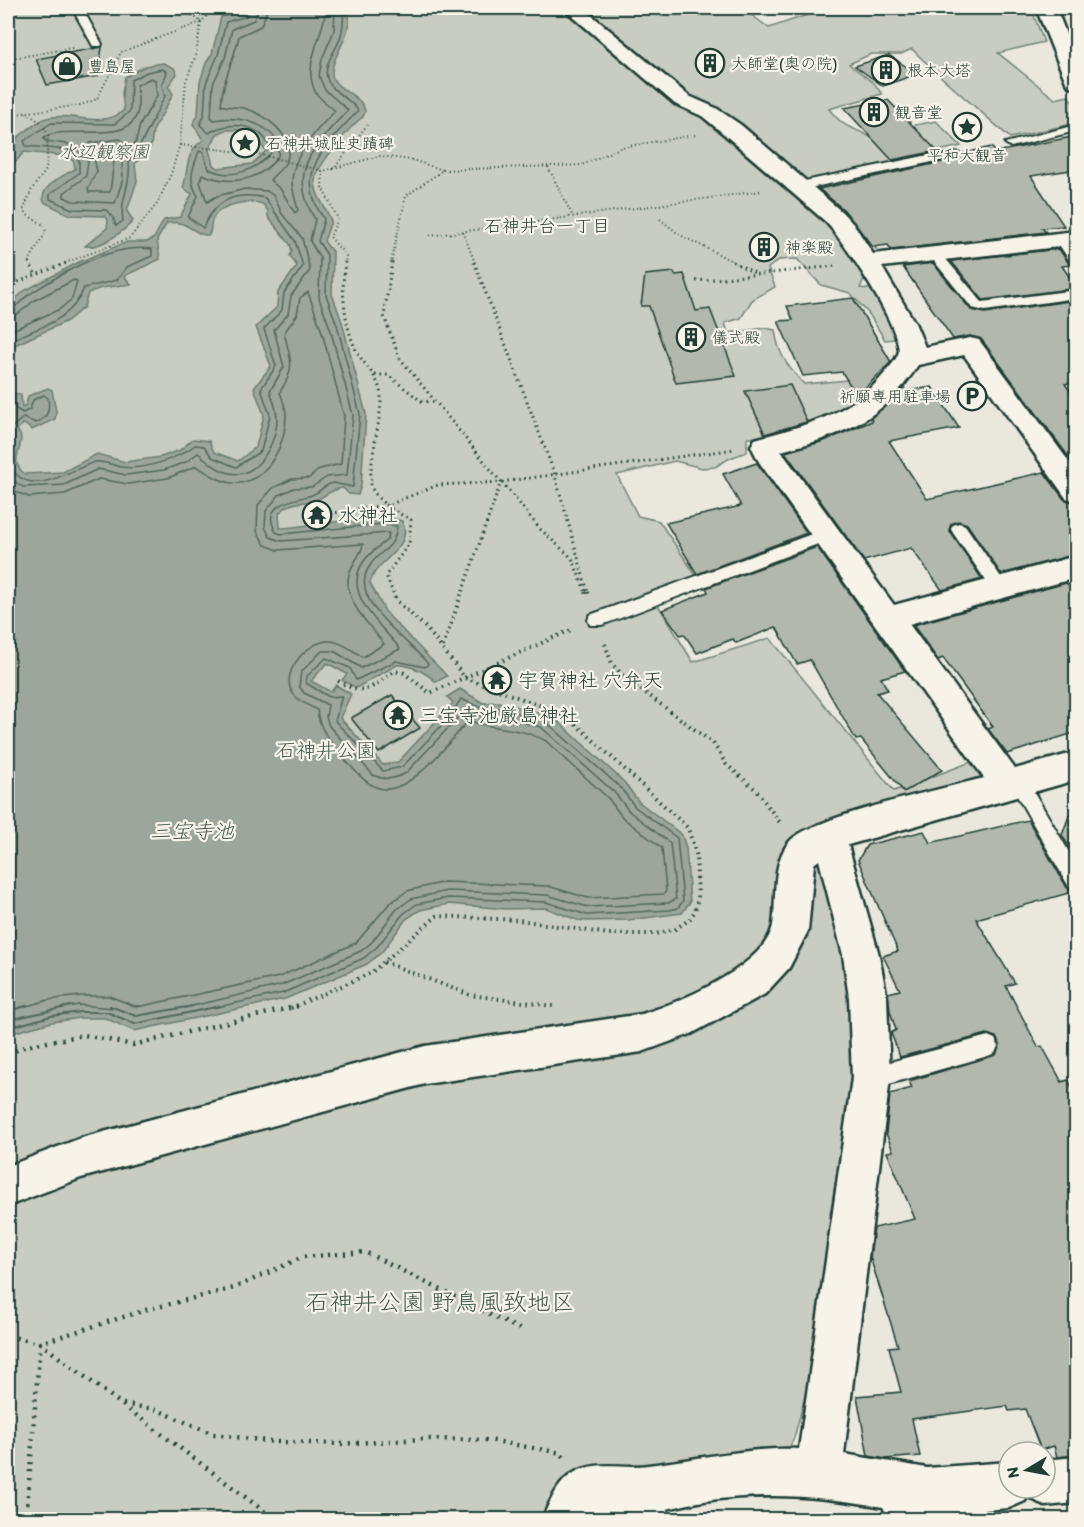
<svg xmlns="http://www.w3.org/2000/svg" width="1084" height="1527" viewBox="0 0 1084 1527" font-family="Itim,'Klee One',sans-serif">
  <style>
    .green { fill: #c8ccc1; stroke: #74847a; stroke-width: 1.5 }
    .water { fill: #9ca69c; stroke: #6a7c72; stroke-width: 1.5; fill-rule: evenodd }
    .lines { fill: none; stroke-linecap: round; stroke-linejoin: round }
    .shore-far1 { stroke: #51675e; stroke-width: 1.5 }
    .shore { stroke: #51675e; stroke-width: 2 }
    .building { fill: #b2b8ae; stroke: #1f3d34; stroke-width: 1.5 }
    .service-casing { stroke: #1f3d34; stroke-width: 4 }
    .minor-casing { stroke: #1f3d34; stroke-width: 5 }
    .primary-casing { stroke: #1f3d34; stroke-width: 5 }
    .path-far3 { stroke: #1f3d34; stroke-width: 2; stroke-dasharray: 1 3; stroke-linecap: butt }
    .path-far2 { stroke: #1f3d34; stroke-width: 3; stroke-dasharray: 1.5 4; stroke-linecap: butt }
    .path-far1 { stroke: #1f3d34; stroke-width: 4; stroke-dasharray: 1.5 4.5; stroke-linecap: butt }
    .path { stroke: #1f3d34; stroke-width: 4.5; stroke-dasharray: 2 6; stroke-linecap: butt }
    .service { fill: #f7f3e8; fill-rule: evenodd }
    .minor { fill: #f7f3e8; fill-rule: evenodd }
    .primary { fill: #f7f3e8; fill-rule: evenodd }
    .labels { text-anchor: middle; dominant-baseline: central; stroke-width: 4.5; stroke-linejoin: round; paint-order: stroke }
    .far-poi-label { font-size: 16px; fill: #1f3d34; stroke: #f7f3e8; text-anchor: start }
    .far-water-label { font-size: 18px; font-style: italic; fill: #445c53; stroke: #f7f3e8 }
    .far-neighbourhood-label { font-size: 18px; fill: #1f3d34; stroke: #f7f3e8 }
    .poi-label { font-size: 20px; fill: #1f3d34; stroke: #f7f3e8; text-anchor: start }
    .park-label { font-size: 20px; fill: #415a50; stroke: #f7f3e8 }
    .water-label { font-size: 21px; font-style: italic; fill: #445c53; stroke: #f7f3e8 }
    .near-park-label { font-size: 24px; fill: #415a50; stroke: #f7f3e8 }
  </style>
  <rect width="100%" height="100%" fill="#eae8dd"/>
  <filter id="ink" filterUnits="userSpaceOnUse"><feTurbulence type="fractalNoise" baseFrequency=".0167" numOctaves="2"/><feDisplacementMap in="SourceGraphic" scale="12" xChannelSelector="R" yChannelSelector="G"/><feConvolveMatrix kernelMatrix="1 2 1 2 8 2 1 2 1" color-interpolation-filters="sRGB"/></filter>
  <g filter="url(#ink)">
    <!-- green -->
    <g class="green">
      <path d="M8 8H742L769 28 828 8H1031L1044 42 998 53 1055 99 1068 96 1076 106V123L1010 138C978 108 943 81 912 49L901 54H871L849 64 874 83 882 94 829 109C847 132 853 125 873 139 888 149 883 153 905 160L802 181 834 211 846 212 879 252 881 264 866 274 860 288 877 290 902 334 895 339 885 340 869 314 850 293 821 285 797 259 779 260 768 268 775 287 752 300 741 318 725 323 728 333 765 328 775 330C778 354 787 366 804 384L870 378 875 381C839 428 803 437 747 438V452L730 458 715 467 702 468 675 461 617 475 638 516 659 521 704 587 658 605 693 662 770 638 894 791 971 762 982 761 989 779 824 831 846 933 854 1074 830 1214 839 1270 794 1438 787 1452 549 1519H8Z"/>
      <polygon points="936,121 961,146 911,157 886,131"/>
    </g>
    <!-- water -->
    <g class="water">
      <path d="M261 8H348C355 34 331 55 332 74 334 91 361 93 365 111L363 117C351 125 315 168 315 181 315 197 326 206 331 221L324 241 333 253 332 294 342 322 366 414 361 485 358 495 349 494 343 488C328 490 327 496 316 500 299 505 294 499 279 513L280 528C306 527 382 512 402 521 415 549 376 558 370 583L386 613 447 676 436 682C427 673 410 664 397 665L356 688 342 680 347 674 327 663 311 681 331 692 336 685 351 694 340 718 383 765 398 762 453 703 447 697 460 689 483 703 499 702 547 715 560 723 624 782 639 802 682 835 686 848 690 902 682 913 629 920 587 921 577 920 546 908 506 909 449 904 420 910 406 919 382 952 367 964 285 999 134 1031 105 1018H80L52 1022 8 1034V393L21 394 22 407 26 405 28 396 48 388 52 390 56 411 55 419 32 430 24 424 17 429C18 432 21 435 21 438 21 453 9 462 25 474L63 472 97 454 125 462 161 457 180 450 193 439 209 441 214 452 238 461 256 447 264 415 254 388 271 366 256 327 277 307 278 292 297 266 290 256 292 251 290 244 268 217V211L263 204C249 199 217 204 212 221 210 227 212 229 209 235 193 236 189 219 167 223L157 240 160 259 124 276 131 284 101 288 88 293 84 307 67 321 8 348V306L24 291 79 262 127 242H147L154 238 164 220 180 217 192 194 183 188C189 170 184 153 203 140L193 124 198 115 200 82 206 63 212 54 221 17ZM226 130H240L251 135 266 151 252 164 218 168 213 165 209 150 217 134Z"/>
      <path d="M163 63 174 68 177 74 168 86 173 94 153 131 151 146 135 164 137 181 127 211 133 221C123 232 100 249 85 246L107 228 108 220 105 216 70 215 44 202C38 187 63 176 75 169L74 162 67 156 24 152 8 171V145C20 137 37 119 51 117 75 113 104 129 124 110L122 93 125 77 145 66Z"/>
    </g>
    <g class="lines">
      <!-- shore-far1 -->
      <g class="shore-far1">
        <path d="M268 8 261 26 239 36C234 60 222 81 221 105 228 108 236 106 244 108 265 114 298 137 286 162 282 169 275 174 270 180L281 190 295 213 298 210C296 201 292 191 292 182 292 156 318 128 335 111 329 104 319 100 315 91 302 65 324 35 326 8"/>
        <path d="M162 69 167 72 162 85 165 96C152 119 145 142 129 162 132 184 119 200 123 221L116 226 113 217 106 210 72 209 50 199V194L79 173V160L69 150 26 146 24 141 51 123 115 124 130 111 131 80 147 72Z"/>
        <path d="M151 78 155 80 157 96 140 125 136 142 122 160 123 179 115 203 73 201 64 197V193L86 176 88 161 74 145 45 141 44 137C70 124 127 145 137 114 140 106 137 93 137 85Z"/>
        <polygon points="120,139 123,142 114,161 110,192 89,192 88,188 97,171 90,143"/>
        <path d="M8 310C18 307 22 299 30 294 63 272 112 243 152 249V256L127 267 117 280 84 288C72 321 38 328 8 341"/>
        <polyline points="8,318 19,313 35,300 74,280 77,281 72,299 60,309 8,332"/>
        <path d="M8 399 13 400 16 409 23 413 30 409 33 400 44 395 48 398C50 411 48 417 36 423L23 418 12 427C12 431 14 436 14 441 14 454 5 464 17 475 39 495 73 468 95 462 102 460 114 466 122 467 143 471 179 458 195 445L204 446 212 457 236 467 261 451 270 415 261 389 276 366 264 329 282 310 284 293 303 266 295 241 265 198C235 191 215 200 203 228L188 217 198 196C187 179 193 169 199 151L203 152 209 169C231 180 255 171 271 153 267 124 229 119 209 133L200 125 204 116 206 83 218 55 226 22 247 16 251 8"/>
        <path d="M8 477 23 487 64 485 98 469 126 475 164 470 186 462 198 453C208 461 218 471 230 473 258 479 277 442 277 419 277 409 273 400 270 391L284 367 274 330 288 314 291 296 310 270 302 238 282 214 274 196 267 191 245 189 217 196 207 202 200 182 202 174C230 186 260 182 278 156 283 125 237 114 214 120L211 117 213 84 225 58 232 29 254 20 259 8"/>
        <path d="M8 489 29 497 65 494 99 479 128 484 168 478 196 466C208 473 224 485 239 483 270 479 286 442 286 415 286 407 282 399 280 392 296 367 291 360 284 333L297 315 300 298 308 292 322 332 344 416 341 464 320 469 309 478 292 479 273 488 258 505 257 531 265 545 278 550 363 544C362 554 352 563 349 574 342 600 370 625 384 644L363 657C353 651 341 641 329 641 308 641 282 670 291 690 296 701 308 705 317 710 319 731 333 745 346 761 356 772 368 787 383 789 413 792 450 741 468 721 494 729 521 727 546 741L608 798 623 818 662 848 666 891 664 894 588 898 548 886 444 882 407 891 389 904 356 943 279 977 137 1007 109 996H80L48 1000 20 1008"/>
        <polyline points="60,1008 79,1005 114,1008"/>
        <path d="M184 1008 282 985 361 951 372 942 396 910 411 899 447 891 547 895 588 907 668 903 676 899 670 843 630 812 614 792 541 727 498 716H481L465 710 406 773C395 779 385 781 373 775L329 726 326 717 328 705 304 693 299 686 301 672 322 651H334L361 668 400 649C383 626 340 594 364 561 370 552 380 546 388 539L389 533 281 541 270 537 265 527 266 511 279 495 294 488 312 487 327 477 347 475 353 415 330 328 319 298 320 258 310 241 315 219C286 171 315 145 348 110L325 90 319 76 322 59 334 31 335 8"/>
        <path d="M213 1008 283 993 364 958 377 947 403 914 417 904 448 898 546 902 587 915 670 910 678 908 683 901 677 838 635 807 620 787 545 721 499 708H482L461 699 447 720 402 767 383 771 335 721 342 696 329 697 306 683 307 676 326 658 350 668 356 680 396 661 425 667 428 664C410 640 347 602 369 567 381 547 394 552 397 526L382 524 281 534 276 532C259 503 295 500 312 495 320 492 324 485 333 483L353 487 360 414 337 325 326 295 327 255 318 241 324 219C292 173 326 145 358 111 351 98 334 94 328 81 322 66 334 54 339 41 343 31 344 19 343 8"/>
      </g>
      <!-- shore -->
      <g class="shore">
        <polyline points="110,1006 136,1016 193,1006"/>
        <polyline points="135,1006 141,1006"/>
        <polyline points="8,1011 26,1006"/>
        <polyline points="8,1020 71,1006"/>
        <polyline points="8,1028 51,1016 80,1012 107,1012 135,1024 220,1006"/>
      </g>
    </g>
    <!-- building -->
    <g class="building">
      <polygon points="102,47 98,76 47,85 36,59"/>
      <polygon points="889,55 917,74 883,86 855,66"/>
      <polygon points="888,100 937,151 892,160 844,108"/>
      <polygon points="1077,136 1077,169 1031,176 1064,226 1042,228 1046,232 891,250 888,245 873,247 844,210 819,189 942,162 946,157 944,154 958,151 961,154 991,147 996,152"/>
      <polygon points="1059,249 1070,265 1062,266 1077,288 983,300 951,261"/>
      <polygon points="933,263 971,310 985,313 1077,300 1077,381 1065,384 1077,400 1077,468 981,339 970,336 953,339 903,267"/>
      <polygon points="674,272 675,275 684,274 696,311 710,309 736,376 676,383 649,306 641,306 645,275"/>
      <polygon points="853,298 891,362 857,396 842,372 803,376 778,321 793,320 787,306"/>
      <polygon points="790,385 807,422 765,434 745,391"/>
      <polygon points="932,387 959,428 889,441 927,499 1044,472 1064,499 1077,503 1077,554 1001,574 967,524 958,521 951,524 949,530 982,579 942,590 911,548 864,561 785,452 824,441 872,421 871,418 904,388 906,391"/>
      <polygon points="757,463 807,533 697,574 666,523 741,506 723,474"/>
      <polygon points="817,547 905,671 881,678 888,690 877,693 942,770 904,792 861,739 856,740 810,660 797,664 776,627 736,643 733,639 697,653 684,634 680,635 662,610 708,592 706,588"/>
      <polygon points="1066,583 1077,595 1077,732 1007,754 988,729 993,727 943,658 938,660 913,625"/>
      <polygon points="392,695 420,728 379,753 351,718"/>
      <polygon points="1073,805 1077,805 1077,860 1062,835"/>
      <polygon points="1028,820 1067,888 1076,891 976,919 1015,983 1006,986 1038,1047 1042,1046 1062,1082 1068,1080 1077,1096 1077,1455 1057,1457 1054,1446 1041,1450 1025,1409 1009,1411 1007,1406 912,1419 920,1456 886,1459 868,1456 857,1396 901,1392 889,1347 898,1346 870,1257 874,1228 915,1219 887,1152 893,1151 886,1133 890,1094 912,1088 909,1081 996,1055 1000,1045 996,1037 987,1034 900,1057 891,1033 896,1030 890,1011 888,993 900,990 883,956 898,951 858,860 867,845 924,831 930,843"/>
    </g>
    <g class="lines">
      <!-- service casing -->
      <g class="service-casing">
        <g id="service">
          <polygon points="72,8 82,8 102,44 101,46 93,46"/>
          <polygon points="1076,125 1076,131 1011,147 1005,143"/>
          <polygon points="938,153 944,157 942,160 800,190 794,186 800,182"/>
          <polygon points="1062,236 1067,237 1076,251 1076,264 1071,263 1056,240"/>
          <polygon points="935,251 940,252 982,302 1076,290 1076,298 985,311 972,308 929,255"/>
          <polygon points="959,523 965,525 1005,583 1007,587 1005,591 993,591 953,533 951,529 953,525"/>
          <polygon points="828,528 834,530 836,534 834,538 602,625 590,625 588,620 590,615"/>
          <polygon points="1018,773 1024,775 1076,864 1076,889 1069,887 1012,787 1009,781 1012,775"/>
          <polygon points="988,1036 995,1039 998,1046 995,1053 988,1056 871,1089 864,1085 860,1078 864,1071 871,1067"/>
          <polygon points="646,1476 655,1480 671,1520 645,1520 633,1489 637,1480"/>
        </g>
      </g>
      <!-- minor casing -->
      <g class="minor-casing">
        <path id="minor" d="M563 8H583L689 96 716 108 741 125 842 212 855 226 873 254 1076 231V245L882 267 915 323 925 347 970 338 979 340 1076 471V501L1066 498 964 355 918 365C882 421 843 435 781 451L894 605 1076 556V578L909 624 1015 769 1076 752V780L848 845 879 955 887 998 890 1078 844 1454 927 1468 1009 1462V1488H1045V1460L1076 1457V1503L1045 1506 1027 1496 1025 1501 1009 1508 936 1514 938 1520H890L883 1507C819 1496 770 1492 704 1501 685 1504 665 1511 645 1512 629 1513 615 1510 599 1512L594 1520H542C548 1505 558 1482 572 1474 596 1459 623 1469 648 1465 699 1459 748 1447 799 1449L852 1078 849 998 843 955 819 860 814 864 808 931 789 968 765 994 691 1034 642 1052 425 1084 81 1178 8 1206V1166L81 1138 425 1046 642 1014C678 1003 765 967 773 925 777 899 771 862 790 841 812 817 945 788 984 778L759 462 751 446 755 439C805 425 850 416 884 374 890 366 897 360 899 351 898 323 845 243 826 222L725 135 702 116 675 104Z"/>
      </g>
      <!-- primary casing -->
      <g class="primary-casing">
        <polygon id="primary" points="1036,8 1056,8 1076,59 1076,88 1069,86 1066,82"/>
      </g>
      <!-- path-far3 -->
      <g class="path-far3">
        <polyline points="8,59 73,48"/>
        <polyline points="26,113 42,123 48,135 46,170 32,189 24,209 27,215 44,225 46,232 29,261 30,263"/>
        <polyline points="8,115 81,105 97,99 121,52 201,22 215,8"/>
        <polyline points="180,145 259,154 323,171 380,156 412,160 443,170 406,196 391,263"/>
        <polyline points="548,167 573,217"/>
        <polyline points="333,170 367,125"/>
        <polyline points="443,170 582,165 622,147 696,135"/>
        <polyline points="323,171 322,187 338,219 330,237 346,256 345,263"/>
        <polyline points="660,219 680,235 736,263"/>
        <polyline points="463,232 475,263"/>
        <polyline points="430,236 761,191"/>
        <polyline points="65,263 130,238 157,204 171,174 180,144 186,81 196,55 201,22 184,8"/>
      </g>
      <!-- path-far2 -->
      <g class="path-far2">
        <polyline points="29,262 36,275"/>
        <path d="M345 262C341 290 344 322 355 348 363 366 380 376 381 397 382 419 366 473 372 488 379 504 397 512 411 520L409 544 386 575 393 593"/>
        <polyline points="392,262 384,316 399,357 501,482 462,593"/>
        <polyline points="474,262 554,472 588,593"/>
        <polyline points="733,262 757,274"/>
        <polyline points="696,281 835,266"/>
        <polyline points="8,286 69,262"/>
        <polyline points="375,375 388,375 421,401 436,402"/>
        <polyline points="502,482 540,529 572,558 586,593"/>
        <polyline points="325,514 388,505 438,485 501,482 735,449"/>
      </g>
      <!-- path-far1 -->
      <g class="path-far1">
        <polyline points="585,592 587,597"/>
        <polyline points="588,592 589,596"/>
        <polyline points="605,644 612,664 625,678 713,743 726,764 756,790 781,824"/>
        <polyline points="443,647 462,592"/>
        <path d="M338 681C366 697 371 688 394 671L404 673 430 693 573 629"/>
        <polyline points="384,962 470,995 553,1006"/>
        <polyline points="291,1008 371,973 437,916 519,920 608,934 655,934 675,929 689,920 695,911 698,897 696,854 688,828 578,726 555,711 465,678 427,629 396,600 393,592"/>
      </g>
      <!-- path -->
      <g class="path">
        <polyline points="8,1054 26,1046 84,1035 133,1045 298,1006"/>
        <polyline points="8,1336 40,1343 276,1520"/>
        <polyline points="123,1404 155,1409 213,1434 275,1442 339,1444 423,1439 489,1440 561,1453 565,1458"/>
        <polyline points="26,1520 40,1343 146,1310 234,1288 303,1257 365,1252 525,1332"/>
      </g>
      <!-- service -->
      <use href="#service" class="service"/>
      <!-- minor -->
      <use href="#minor" class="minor"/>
      <!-- primary -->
      <use href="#primary" class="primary"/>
    </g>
  </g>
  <!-- icons -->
  <defs>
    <g id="building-ring" transform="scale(1.5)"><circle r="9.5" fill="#f7f3e8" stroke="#1f3d34" stroke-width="1.5"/><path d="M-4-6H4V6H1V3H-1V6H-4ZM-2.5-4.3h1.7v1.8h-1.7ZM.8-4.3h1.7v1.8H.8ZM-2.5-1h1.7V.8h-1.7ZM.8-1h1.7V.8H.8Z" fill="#1f3d34"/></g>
    <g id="shop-ring" transform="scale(1.5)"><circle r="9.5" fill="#f7f3e8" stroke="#1f3d34" stroke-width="1.5"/><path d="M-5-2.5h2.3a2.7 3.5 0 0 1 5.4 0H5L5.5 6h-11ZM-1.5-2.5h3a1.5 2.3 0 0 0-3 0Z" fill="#1f3d34"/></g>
    <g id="sight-ring" transform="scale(1.5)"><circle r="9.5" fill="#f7f3e8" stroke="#1f3d34" stroke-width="1.5"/><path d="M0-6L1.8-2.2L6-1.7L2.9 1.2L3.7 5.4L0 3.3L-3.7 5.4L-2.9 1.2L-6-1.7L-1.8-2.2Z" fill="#1f3d34"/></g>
    <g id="parking-ring" transform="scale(1.5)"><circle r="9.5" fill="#f7f3e8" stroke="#1f3d34" stroke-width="1.5"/><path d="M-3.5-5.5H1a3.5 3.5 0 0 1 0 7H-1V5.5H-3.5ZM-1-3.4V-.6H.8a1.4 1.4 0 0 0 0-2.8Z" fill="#1f3d34"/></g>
    <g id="temple-ring" transform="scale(1.5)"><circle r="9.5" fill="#f7f3e8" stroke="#1f3d34" stroke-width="1.5"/><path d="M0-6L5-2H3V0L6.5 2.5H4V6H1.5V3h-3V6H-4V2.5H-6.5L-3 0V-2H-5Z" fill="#1f3d34"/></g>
  </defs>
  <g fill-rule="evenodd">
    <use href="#building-ring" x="710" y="63"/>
    <use href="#shop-ring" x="67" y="66"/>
    <use href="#building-ring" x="886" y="70"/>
    <use href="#building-ring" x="874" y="112"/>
    <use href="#sight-ring" x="967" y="127"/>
    <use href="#sight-ring" x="245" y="143"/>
    <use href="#building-ring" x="764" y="247"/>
    <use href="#building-ring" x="691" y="337"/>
    <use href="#parking-ring" x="972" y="396"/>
    <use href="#temple-ring" x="317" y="515"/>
    <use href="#temple-ring" x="497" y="680"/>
    <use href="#temple-ring" x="398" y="715"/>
  </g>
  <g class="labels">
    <!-- far-poi labels -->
    <g class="far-poi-label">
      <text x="731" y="63">大師堂(奥の院)</text>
      <text x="88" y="66">豊島屋</text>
      <text x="907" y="70">根本大塔</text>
      <text x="895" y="112">観音堂</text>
      <text x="266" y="143">石神井城阯史蹟碑</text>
      <text x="967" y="155" text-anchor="middle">平和大観音</text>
      <text x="785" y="247">神楽殿</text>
      <text x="712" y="337">儀式殿</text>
      <text x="951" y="396" text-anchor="end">祈願専用駐車場</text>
    </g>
    <!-- far-water labels -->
    <g class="far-water-label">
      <text x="104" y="152">水辺観察園</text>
    </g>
    <!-- far-neighbourhood labels -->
    <g class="far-neighbourhood-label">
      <text x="547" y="226">石神井台一丁目</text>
    </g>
    <!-- poi labels -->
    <g class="poi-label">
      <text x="338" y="515">水神社</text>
      <text x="518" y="680">宇賀神社 穴弁天</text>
      <text x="419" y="715">三宝寺池厳島神社</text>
    </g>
    <!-- park labels -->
    <g class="park-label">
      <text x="326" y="750">石神井公園</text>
    </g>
    <!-- water labels -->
    <g class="water-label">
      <text x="192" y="830">三宝寺池</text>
    </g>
    <!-- near-park labels -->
    <g class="near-park-label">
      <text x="440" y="1301">石神井公園 野鳥風致地区</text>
    </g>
  </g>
  <!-- margin -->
  <rect width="1084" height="1527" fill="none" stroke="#f7f3e8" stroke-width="30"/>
  <rect x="15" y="15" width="1054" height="1497" fill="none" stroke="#1f3d34" stroke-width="2" filter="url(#ink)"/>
  <!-- north arrow -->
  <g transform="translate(1027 1470) rotate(260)"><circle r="28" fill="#f7f3e8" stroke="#a1aaa0" stroke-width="1.5"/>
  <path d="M0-4.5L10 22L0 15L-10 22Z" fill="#1f3d34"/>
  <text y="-9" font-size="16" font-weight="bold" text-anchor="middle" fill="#1f3d34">N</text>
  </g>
</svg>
